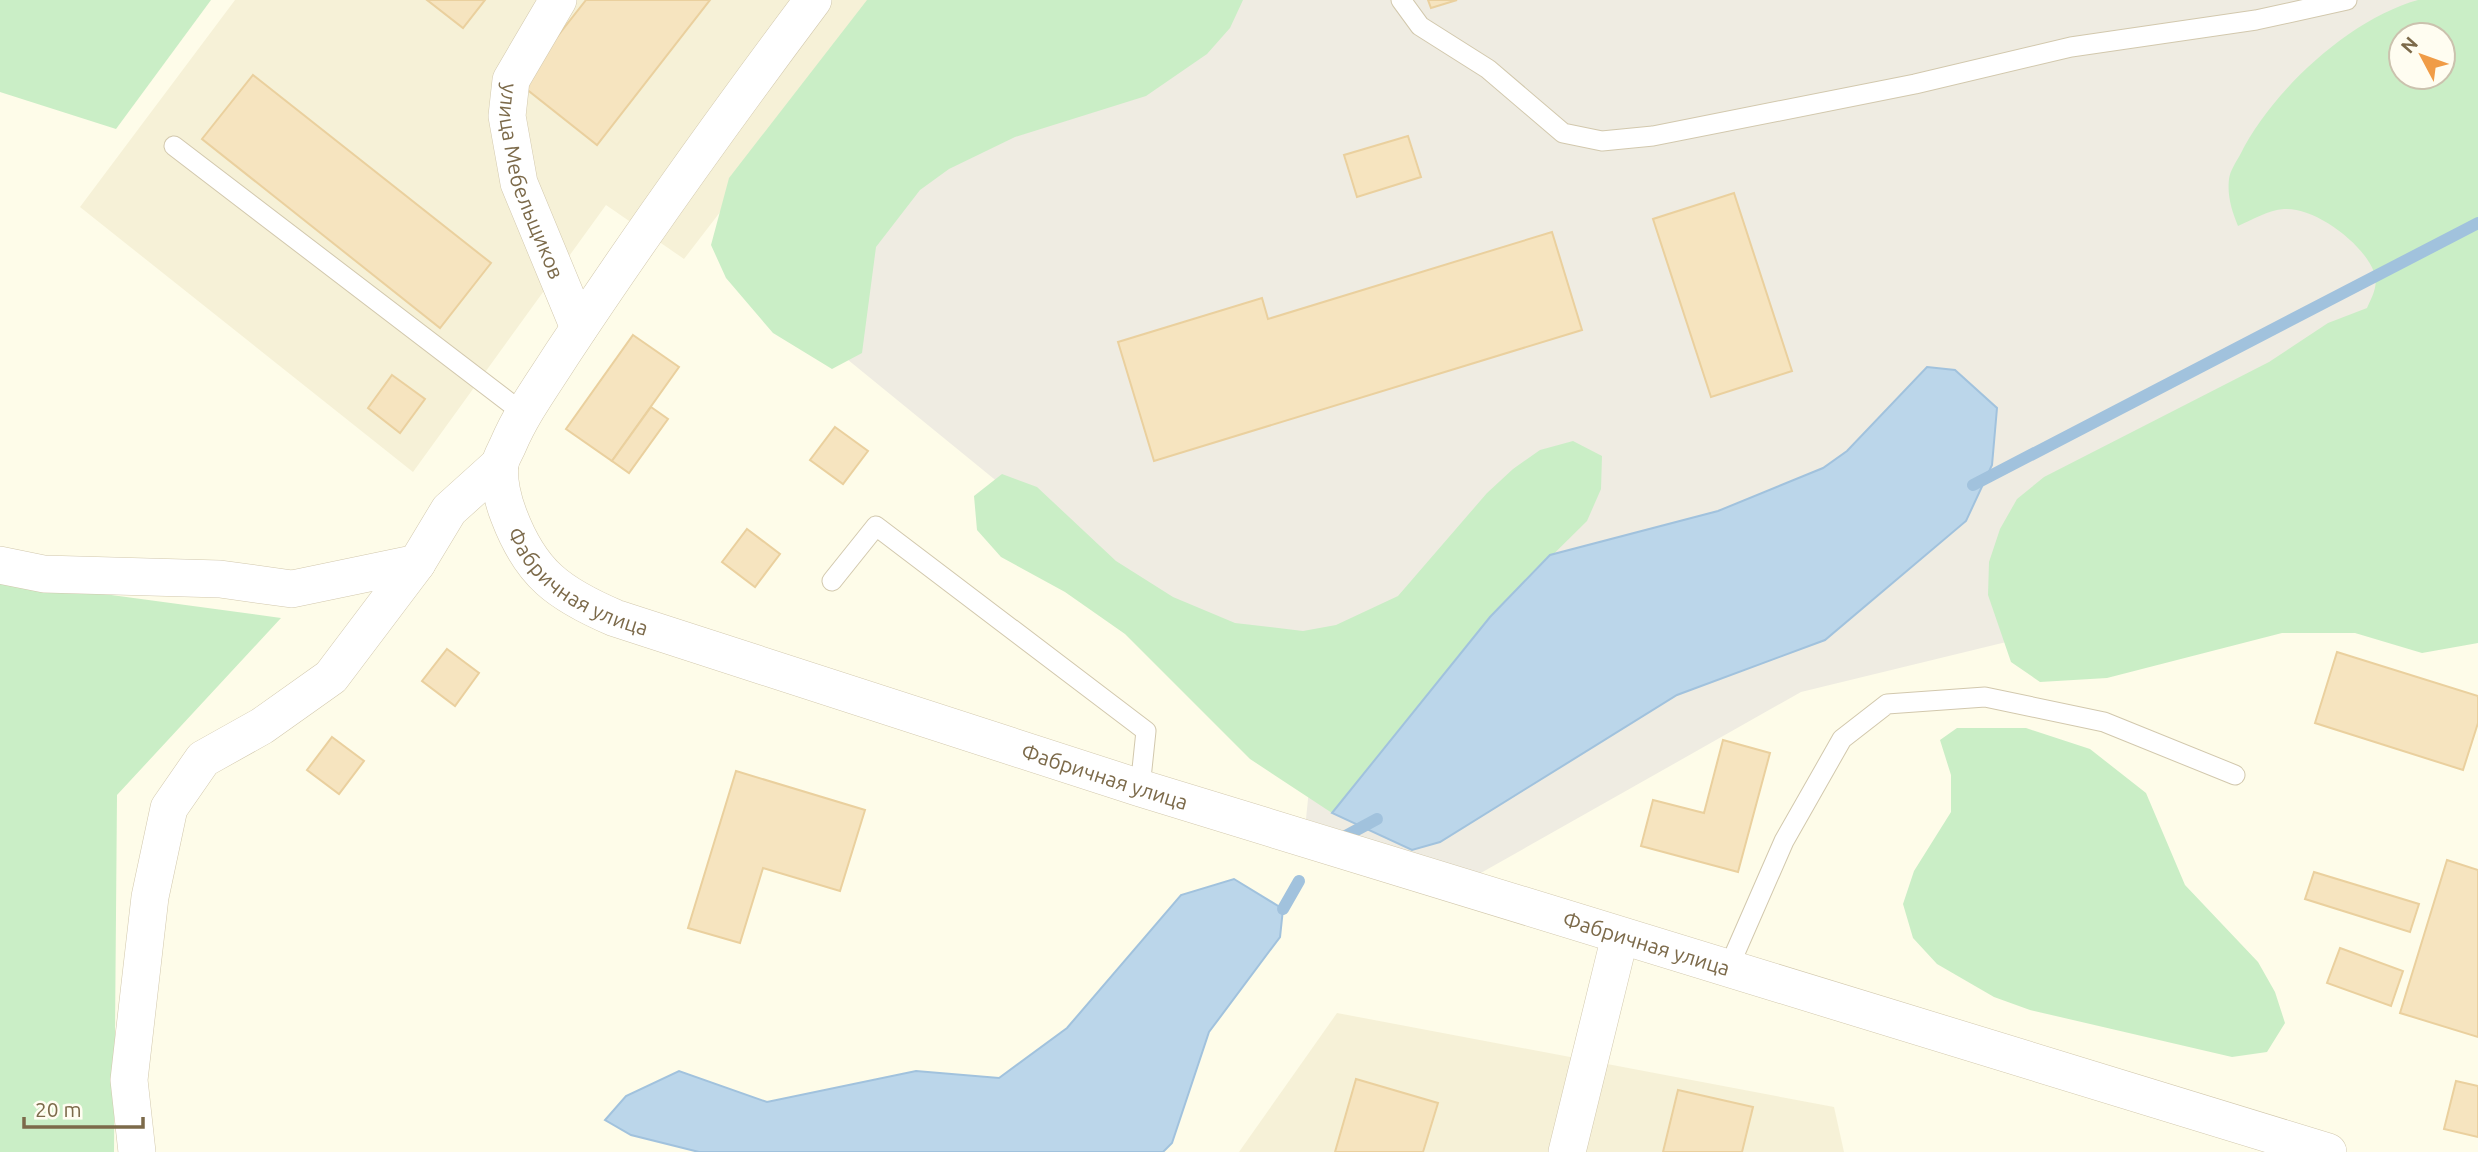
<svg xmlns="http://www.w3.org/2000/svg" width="2478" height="1152" viewBox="0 0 2478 1152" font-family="Ubuntu,sans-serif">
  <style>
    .residential { fill: #f6f1d7 }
    .industrial { fill: #efece2; fill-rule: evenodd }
    .green { fill: #caeec6; fill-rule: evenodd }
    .water { fill: #bbd6ea; stroke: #a1c2dd; stroke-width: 2 }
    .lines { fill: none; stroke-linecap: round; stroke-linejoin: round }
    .stream { stroke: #a1c2dd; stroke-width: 12 }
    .building { fill: #f6e4bf; stroke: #ead09e; stroke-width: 2 }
    .lane-casing { stroke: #d2c8ad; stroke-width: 21 }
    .street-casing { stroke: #d2c8ad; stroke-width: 38 }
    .lane { stroke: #fff; stroke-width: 19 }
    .street { stroke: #fff; stroke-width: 37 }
    .labels { text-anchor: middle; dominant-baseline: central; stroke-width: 6; stroke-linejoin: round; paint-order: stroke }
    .street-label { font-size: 21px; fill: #7c6a4a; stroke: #fffdf1 }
  </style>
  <rect width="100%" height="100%" fill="#fefce9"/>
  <!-- residential -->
  <g class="residential">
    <polygon points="235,0 883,0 684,259 606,205 413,472 80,207"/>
    <polygon points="1337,1013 1834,1107 1844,1152 1239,1152"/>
  </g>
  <!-- industrial -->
  <path class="industrial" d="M930 0H2478V341L2035 635 1801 692 1479 874 1306 819 1314 740 728 262ZM2401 35H2443V77H2401Z"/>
  <!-- green -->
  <g class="green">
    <polygon points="0,0 211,0 116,129 0,92"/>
    <polygon points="867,0 1243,0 1230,28 1207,54 1146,96 1015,137 949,169 920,190 876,247 862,353 832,369 773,333 726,278 711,245 729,178"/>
    <path d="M2418 0H2478V643L2422 653 2355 633H2282L2107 678 2040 682 2011 662 1988 595 1989 562 2000 529 2017 499 2044 477 2269 362 2328 323 2367 308C2372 297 2379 285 2374 272 2363 243 2315 207 2284 209 2268 210 2252 220 2238 226 2232 211 2227 196 2229 179 2230 171 2236 162 2240 155 2271 92 2349 19 2418 0ZM2401 35H2443V77H2401Z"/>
    <polygon points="1573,441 1602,456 1601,489 1587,521 1490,617 1332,813 1250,759 1125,634 1065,592 1001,557 977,530 974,496 1002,474 1037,487 1116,561 1173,597 1235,623 1303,631 1336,625 1398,596 1487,493 1513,469 1540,450"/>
    <polygon points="0,580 281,618 117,795 114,1152 0,1152"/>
    <polygon points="1957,728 2026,728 2090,749 2146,793 2185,885 2258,962 2275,992 2285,1023 2267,1052 2232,1057 2030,1010 1994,997 1937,964 1913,938 1903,904 1914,871 1951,812 1951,775 1940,740"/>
  </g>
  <!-- water -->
  <g class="water">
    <polygon points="1927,367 1955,370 1997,408 1992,465 1966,521 1825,640 1677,695 1440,842 1412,850 1332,813 1490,617 1550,555 1718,511 1823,468 1847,451"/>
    <polygon points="1234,879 1283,909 1280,937 1209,1032 1172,1143 1163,1152 699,1152 631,1135 605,1120 626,1096 679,1071 767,1102 916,1071 999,1078 1067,1028 1181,895"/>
  </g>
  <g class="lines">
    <!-- stream -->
    <g class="stream">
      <polyline points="1973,485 2478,223"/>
      <polyline points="1340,839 1377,819"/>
      <polyline points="1283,909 1299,881"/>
    </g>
  </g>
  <!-- building -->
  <g class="building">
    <polygon points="427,0 485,0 463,28"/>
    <polygon points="586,0 710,0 597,145 520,84"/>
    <polygon points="1428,0 1457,0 1431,8"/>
    <polygon points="253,75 491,263 440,328 202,139"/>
    <polygon points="1408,136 1421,177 1357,197 1344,155"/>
    <polygon points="1734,193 1792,371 1711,397 1653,219"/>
    <polygon points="1552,232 1582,330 1154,461 1118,342 1262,298 1268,319"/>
    <polygon points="633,335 679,367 612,461 566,429"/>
    <polygon points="392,375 425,399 400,433 368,408"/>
    <polygon points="651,407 668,419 629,473 612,461"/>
    <polygon points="835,427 868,451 843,484 810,460"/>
    <polygon points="747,529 780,554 755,587 722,562"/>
    <polygon points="447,649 479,673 455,706 422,681"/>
    <polygon points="2337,652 2478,696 2478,723 2463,770 2315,723"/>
    <polygon points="332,737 364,761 339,794 307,770"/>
    <polygon points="1723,740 1770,753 1738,872 1641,846 1653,800 1704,813"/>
    <polygon points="736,771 865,810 840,891 763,868 740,943 688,928"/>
    <polygon points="2447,860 2478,870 2478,1037 2400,1013"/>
    <polygon points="2314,872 2419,904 2410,932 2305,899"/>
    <polygon points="2340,948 2403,971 2391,1006 2327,983"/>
    <polygon points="1356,1079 1438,1103 1423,1152 1335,1152"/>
    <polygon points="2456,1081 2478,1086 2478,1137 2444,1129"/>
    <polygon points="1678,1090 1753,1107 1742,1152 1663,1152"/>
  </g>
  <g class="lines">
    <!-- lane casing -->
    <g class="lane-casing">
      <g id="lane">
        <polyline points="1401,0 1420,26 1488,69 1563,133 1602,141 1653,136 1915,84 2071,47 2256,20 2347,0"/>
        <polyline points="174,146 523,413"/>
        <polyline points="832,581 876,526 1146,731 1140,788"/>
        <polyline points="1728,969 1784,841 1842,739 1887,704 1985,697 2104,722 2235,775"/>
      </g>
    </g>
    <!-- street casing -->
    <g class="street-casing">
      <g id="street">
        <path id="s1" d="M558 0 511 80 507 116 519 183 579 328"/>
        <path id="s2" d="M813 0C726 116 642 233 562 354 543 384 522 412 508 445 506 450 501 458 500 464 498 480 503 501 509 516 531 574 559 594 615 618L1140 788 2328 1152"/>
        <polyline points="0,565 44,574 220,579 292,589 417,563 449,510 500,464"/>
        <polyline points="137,1152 129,1080 150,897 169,808 203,759 262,726 331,677 417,563"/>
        <polyline points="1567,1152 1620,936"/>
      </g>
    </g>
    <!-- lane -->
    <use href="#lane" class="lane"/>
    <!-- street -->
    <use href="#street" class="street"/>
  </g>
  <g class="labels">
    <!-- street labels -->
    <g class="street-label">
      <text stroke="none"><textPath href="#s1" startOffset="198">улица Мебельщиков</textPath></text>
      <text stroke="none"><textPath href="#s2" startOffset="714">Фабричная улица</textPath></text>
      <text stroke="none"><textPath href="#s2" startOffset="1281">Фабричная улица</textPath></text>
      <text stroke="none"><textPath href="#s2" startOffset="1848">Фабричная улица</textPath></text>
    </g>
  </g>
  <!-- north arrow -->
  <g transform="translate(2422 56) rotate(311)"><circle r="33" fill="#fffdf1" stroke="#cbc2ae" stroke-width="2"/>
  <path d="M0-5L12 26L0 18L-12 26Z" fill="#f09c47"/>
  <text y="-10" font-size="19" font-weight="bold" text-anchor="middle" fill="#7c6a4a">N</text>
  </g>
  <!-- scale -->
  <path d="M24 1117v10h119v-10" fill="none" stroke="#7c6a4a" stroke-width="3.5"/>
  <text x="35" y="1117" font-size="21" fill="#7c6a4a" stroke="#fffdf1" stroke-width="5" paint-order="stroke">20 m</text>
</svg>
